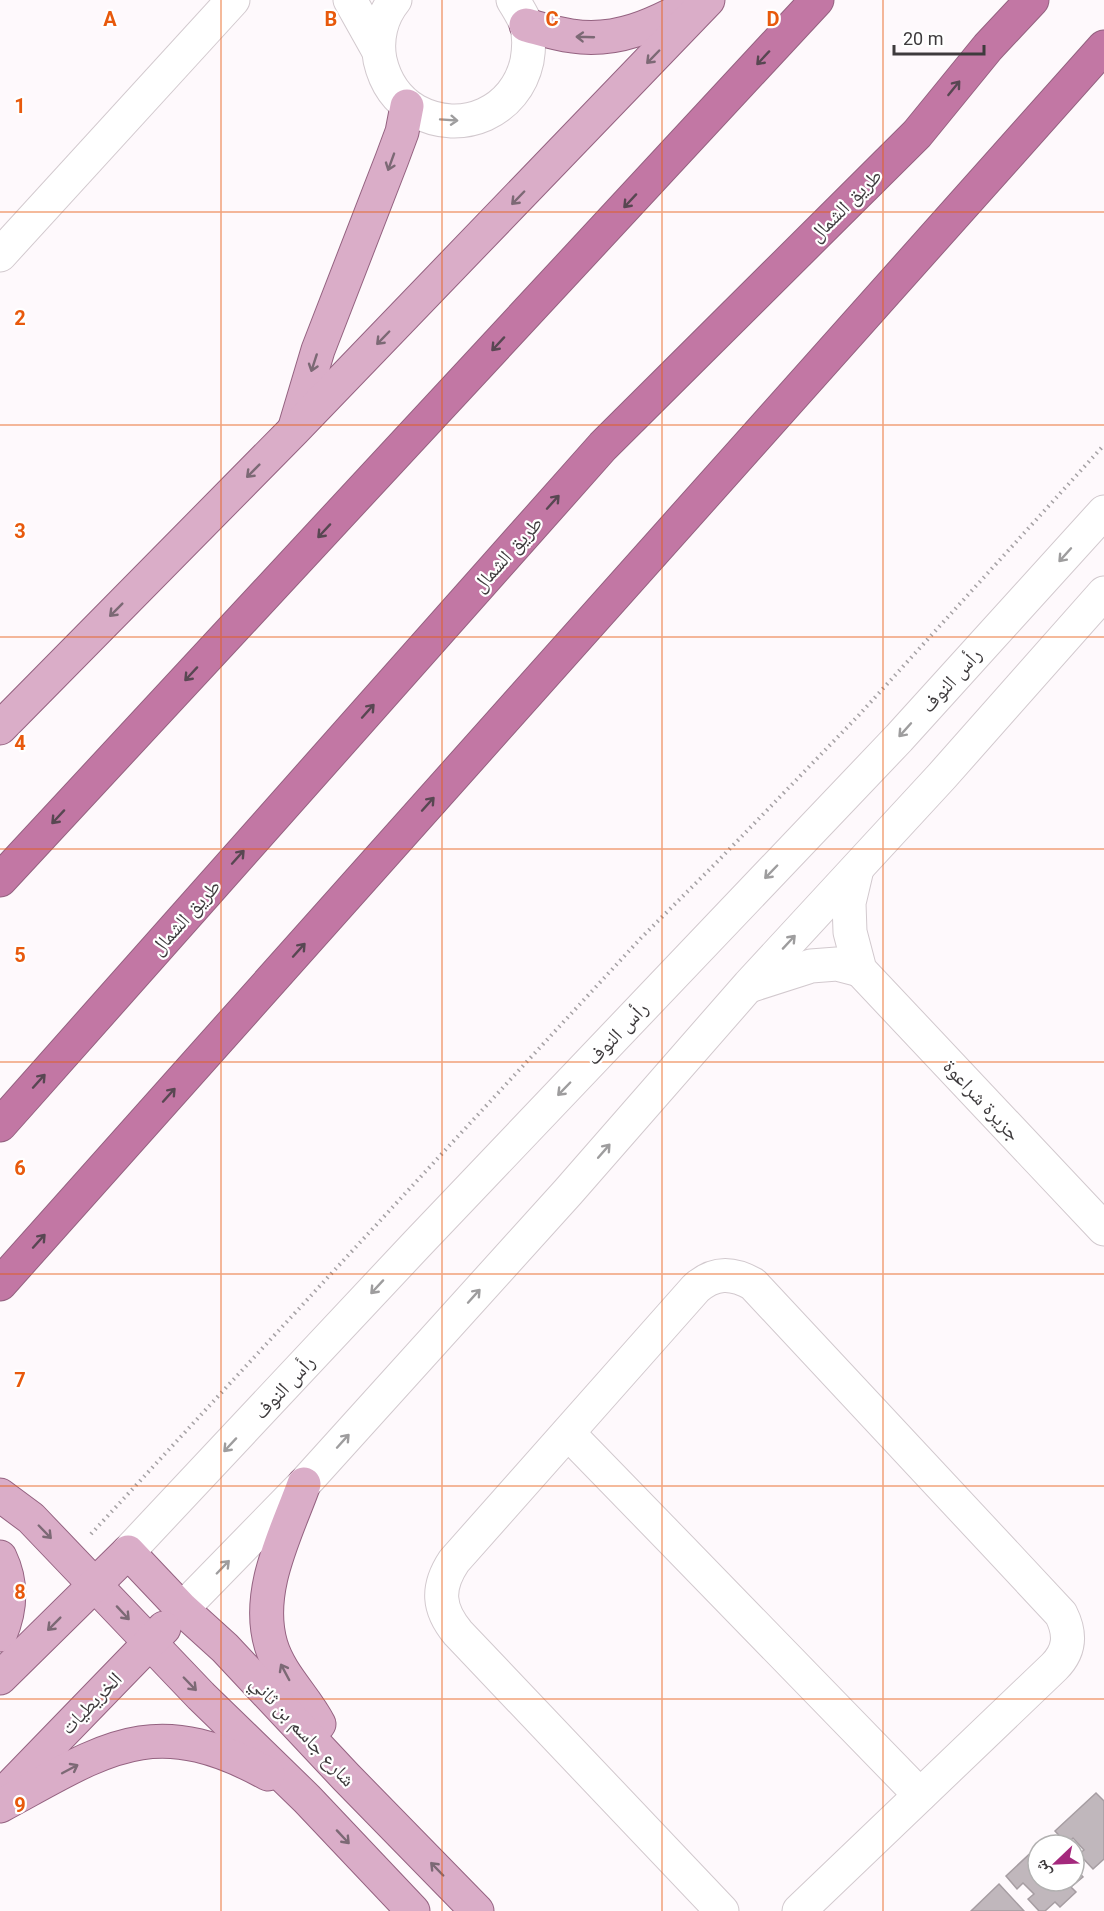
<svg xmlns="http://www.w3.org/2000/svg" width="1104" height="1911" viewBox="0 0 1104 1911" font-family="Roboto,'Noto Naskh Arabic',sans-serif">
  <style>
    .building { fill: #c0b7bc; stroke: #a69da2; stroke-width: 1.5 }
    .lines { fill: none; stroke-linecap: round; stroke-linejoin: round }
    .minor-casing { stroke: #d2c9ce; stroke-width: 35 }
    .major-casing { stroke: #946280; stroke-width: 35 }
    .highway-casing { stroke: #946280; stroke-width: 35 }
    .path { stroke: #a6a2a5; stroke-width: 4; stroke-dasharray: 1.5 4.5; stroke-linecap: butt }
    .minor { stroke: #fff; stroke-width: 33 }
    .major { stroke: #daadc8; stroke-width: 33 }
    .highway { stroke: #c277a4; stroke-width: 33 }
    .oneway { stroke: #7c6975 }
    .oneway2 { stroke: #584752 }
    .oneway3 { stroke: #9e9d9e }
    .grid { fill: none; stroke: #e8590c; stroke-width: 1.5; stroke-opacity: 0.55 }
    .labels { text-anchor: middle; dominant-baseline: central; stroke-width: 4.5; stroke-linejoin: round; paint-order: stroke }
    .street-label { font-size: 20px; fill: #3e3b3d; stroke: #fff }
    .grid-label { font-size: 20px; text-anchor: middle; font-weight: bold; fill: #e8590c; stroke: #fff; stroke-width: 4.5; stroke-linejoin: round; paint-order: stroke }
  </style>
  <rect width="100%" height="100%" fill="#fef9fc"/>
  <!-- building -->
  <g class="building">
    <polygon points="1096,1793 1104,1801 1104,1859 1093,1869 1079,1854 1084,1850 1073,1838 1067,1844 1055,1831"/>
    <polygon points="1038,1846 1038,1881 1074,1881 1074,1867 1083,1877 1071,1887 1076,1892 1060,1907 1055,1902 1045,1911 1039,1911 1028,1899 1034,1894 1023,1883 1017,1889 1006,1876"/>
    <polygon points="999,1884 1024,1911 971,1911"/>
  </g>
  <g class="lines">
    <!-- minor casing -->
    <g class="minor-casing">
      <g id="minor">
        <polyline points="350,0 378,50"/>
        <path d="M395 0C381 17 376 39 380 60 385 82 397 100 416 111 462 136 516 112 527 61 529 49 530 36 526 24 523 16 517 7 513 0"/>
        <polyline points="0,255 233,0"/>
        <polyline points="857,869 849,903 850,932 860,970 1104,1229"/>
        <polyline points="752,985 811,966 837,964 860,970"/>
        <polyline points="568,1433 920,1795"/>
        <polyline points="128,1552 417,1244 899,738 1104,512"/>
        <polyline points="182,1609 304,1484 568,1192 749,985 942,776 1104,593"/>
        <path d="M722 1911 458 1633C438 1609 436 1588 454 1561L696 1288C714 1272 732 1272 753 1284L1061 1614C1071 1634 1070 1651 1054 1667L799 1911"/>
      </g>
    </g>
    <!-- major casing -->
    <g class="major-casing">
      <g id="major">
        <path d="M526 25C541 29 556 34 572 36 616 43 654 25 692 4"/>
        <polyline points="295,427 318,350 392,159 402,132 407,106"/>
        <polyline points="0,728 294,430 708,0"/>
        <path d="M304 1484C286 1534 255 1591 271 1645 280 1675 305 1697 319 1724"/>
        <polyline points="0,1495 31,1518 201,1696 307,1799 413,1911"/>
        <path d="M0 1557C12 1582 11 1609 0 1635"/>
        <polyline points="0,1678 128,1552 182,1609 225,1648 346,1777 477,1911"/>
        <polyline points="4,1793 164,1628"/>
        <path d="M0 1806C104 1750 152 1710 268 1774"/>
      </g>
    </g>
    <!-- highway casing -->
    <g class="highway-casing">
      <g id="highway">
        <polyline points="0,880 817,0"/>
        <polyline points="0,1125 603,446 917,134 988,47 1032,0"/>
        <polyline points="0,1284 1104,47"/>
      </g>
    </g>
    <!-- path -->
    <polyline class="path" points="91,1534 641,938 717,862 859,715 1104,445"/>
    <!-- minor -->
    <use href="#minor" class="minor"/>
    <!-- major -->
    <use href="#major" class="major"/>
    <!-- highway -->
    <use href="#highway" class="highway"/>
  </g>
  <!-- one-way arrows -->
  <defs><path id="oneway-shaft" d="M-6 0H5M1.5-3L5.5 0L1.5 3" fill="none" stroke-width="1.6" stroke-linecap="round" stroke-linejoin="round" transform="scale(1.5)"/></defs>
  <g class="oneway">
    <use href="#oneway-shaft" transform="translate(585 37) rotate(-178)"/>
    <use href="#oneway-shaft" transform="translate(653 57) rotate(134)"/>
    <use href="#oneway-shaft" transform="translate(391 162) rotate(110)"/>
    <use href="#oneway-shaft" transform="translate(518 198) rotate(134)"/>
    <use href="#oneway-shaft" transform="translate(383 338) rotate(134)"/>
    <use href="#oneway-shaft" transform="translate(314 363) rotate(108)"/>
    <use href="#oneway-shaft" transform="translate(253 471) rotate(135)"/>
    <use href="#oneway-shaft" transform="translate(116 610) rotate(135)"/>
    <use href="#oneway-shaft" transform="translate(45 1532) rotate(46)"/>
    <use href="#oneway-shaft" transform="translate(123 1613) rotate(47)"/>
    <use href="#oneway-shaft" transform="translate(54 1624) rotate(135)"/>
    <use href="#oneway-shaft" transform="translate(285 1672) rotate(-118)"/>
    <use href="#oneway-shaft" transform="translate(190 1684) rotate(46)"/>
    <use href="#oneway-shaft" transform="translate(70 1769) rotate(-28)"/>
    <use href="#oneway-shaft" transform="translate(343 1837) rotate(47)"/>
    <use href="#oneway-shaft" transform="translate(437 1869) rotate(-134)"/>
  </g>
  <g class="oneway2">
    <use href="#oneway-shaft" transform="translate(763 58) rotate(133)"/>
    <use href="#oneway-shaft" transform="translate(954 88) rotate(-51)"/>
    <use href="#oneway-shaft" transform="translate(630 201) rotate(133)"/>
    <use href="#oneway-shaft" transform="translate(498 344) rotate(133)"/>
    <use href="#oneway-shaft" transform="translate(553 502) rotate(-48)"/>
    <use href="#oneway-shaft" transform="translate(324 531) rotate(133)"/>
    <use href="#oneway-shaft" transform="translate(191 674) rotate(133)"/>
    <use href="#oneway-shaft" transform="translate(368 711) rotate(-48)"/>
    <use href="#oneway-shaft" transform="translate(428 804) rotate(-48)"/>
    <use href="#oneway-shaft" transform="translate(58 817) rotate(133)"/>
    <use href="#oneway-shaft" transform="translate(238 857) rotate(-48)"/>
    <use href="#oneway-shaft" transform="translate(299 950) rotate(-48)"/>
    <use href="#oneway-shaft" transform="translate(39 1081) rotate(-48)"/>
    <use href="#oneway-shaft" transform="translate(169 1095) rotate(-48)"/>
    <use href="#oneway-shaft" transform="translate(39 1241) rotate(-48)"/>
  </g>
  <g class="oneway3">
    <use href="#oneway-shaft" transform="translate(449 120) rotate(4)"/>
    <use href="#oneway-shaft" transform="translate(1065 555) rotate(132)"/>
    <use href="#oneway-shaft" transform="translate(905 730) rotate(132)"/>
    <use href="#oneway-shaft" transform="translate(771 872) rotate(134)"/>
    <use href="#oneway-shaft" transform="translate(789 942) rotate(-47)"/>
    <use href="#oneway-shaft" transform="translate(564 1089) rotate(134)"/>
    <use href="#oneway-shaft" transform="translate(604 1151) rotate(-49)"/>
    <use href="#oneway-shaft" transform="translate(377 1287) rotate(133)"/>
    <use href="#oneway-shaft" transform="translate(474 1296) rotate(-48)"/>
    <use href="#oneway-shaft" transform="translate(343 1441) rotate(-48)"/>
    <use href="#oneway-shaft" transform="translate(230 1445) rotate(133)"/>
    <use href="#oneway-shaft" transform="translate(223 1567) rotate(-46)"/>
  </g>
  <!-- grid -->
  <path class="grid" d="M221 0V1911M442 0V1911M662 0V1911M883 0V1911M0 212H1104M0 425H1104M0 637H1104M0 849H1104M0 1062H1104M0 1274H1104M0 1486H1104M0 1699H1104"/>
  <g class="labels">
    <!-- street labels -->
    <g class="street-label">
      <text transform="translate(845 205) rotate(-45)">طريق الشمال</text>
      <text transform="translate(507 554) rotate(-48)">طريق الشمال</text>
      <text transform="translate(951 680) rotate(-48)">رأس النوف</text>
      <text transform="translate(185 917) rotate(-48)">طريق الشمال</text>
      <text transform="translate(617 1033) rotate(-46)">رأس النوف</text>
      <text transform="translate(982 1100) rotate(47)">جزيرة شراعوة</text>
      <text transform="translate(284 1387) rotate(-47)">رأس النوف</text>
      <text transform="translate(91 1703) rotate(-46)">الخريطيات</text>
      <text transform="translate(303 1731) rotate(47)">شارع جاسم بن ثاني</text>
    </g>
  </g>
  <g class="grid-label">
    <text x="110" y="26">A</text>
    <text x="331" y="26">B</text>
    <text x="552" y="26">C</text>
    <text x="773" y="26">D</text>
    <text x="20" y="113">1</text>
    <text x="20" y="325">2</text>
    <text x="20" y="538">3</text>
    <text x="20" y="750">4</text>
    <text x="20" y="962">5</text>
    <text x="20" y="1175">6</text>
    <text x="20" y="1387">7</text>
    <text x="20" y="1599">8</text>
    <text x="20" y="1812">9</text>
  </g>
  <!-- north arrow -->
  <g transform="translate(1056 1863) rotate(247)"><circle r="28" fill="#ffffff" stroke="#b2b1b1" stroke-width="1.5"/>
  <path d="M0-4.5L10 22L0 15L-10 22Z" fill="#a4297d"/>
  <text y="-9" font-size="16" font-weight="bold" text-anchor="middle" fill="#3e3b3d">ش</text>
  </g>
  <!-- scale -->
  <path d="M894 45v9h90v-9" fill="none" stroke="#3e3b3d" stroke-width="3"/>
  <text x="903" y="45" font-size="18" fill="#3e3b3d" stroke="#ffffff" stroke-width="4.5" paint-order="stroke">20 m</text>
</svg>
